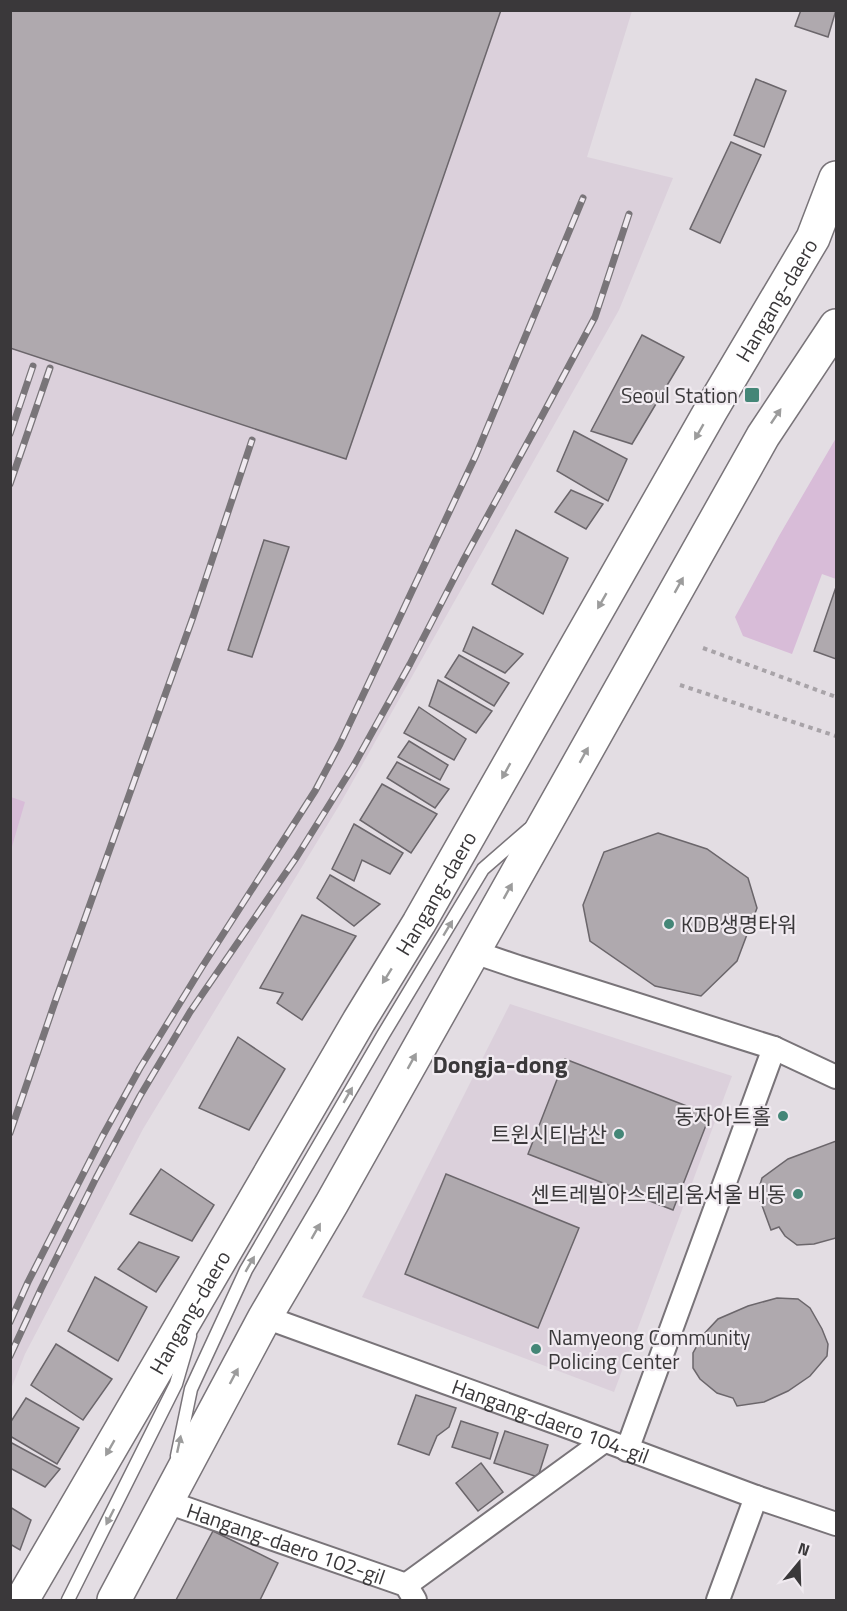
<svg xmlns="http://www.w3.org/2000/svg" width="847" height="1611" viewBox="0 0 847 1611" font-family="'Titillium Web','Noto Sans KR',sans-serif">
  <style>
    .built { fill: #dbd0db }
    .green { fill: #d8bcd8 }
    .building { fill: #afa9ae; stroke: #6b666b; stroke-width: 1.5 }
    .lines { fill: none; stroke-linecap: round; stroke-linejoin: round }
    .service-casing { stroke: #797479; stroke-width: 15 }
    .minor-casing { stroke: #797479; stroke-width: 26 }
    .primary-casing { stroke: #797479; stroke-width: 36 }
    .path { stroke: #a8a3a8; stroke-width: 4; stroke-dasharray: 4.5 4.5; stroke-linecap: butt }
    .service { stroke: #fff; stroke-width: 12 }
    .minor { stroke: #fff; stroke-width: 22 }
    .primary { stroke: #fff; stroke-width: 33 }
    .rail-casing { stroke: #797579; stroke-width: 7 }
    .rail { stroke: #f0eaf0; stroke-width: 4.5; stroke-dasharray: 14; stroke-linecap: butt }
    .oneway { fill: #9c9c9c }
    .poi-dot { fill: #448677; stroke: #f0eaf0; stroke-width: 2 }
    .labels { text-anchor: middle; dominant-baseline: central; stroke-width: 4.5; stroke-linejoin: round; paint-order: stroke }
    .street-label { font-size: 21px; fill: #3a383a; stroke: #f0eaf0 }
    .poi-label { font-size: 21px; fill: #3a383a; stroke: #f0eaf0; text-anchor: end }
    .quarter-label { font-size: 24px; font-weight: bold; fill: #3a383a; stroke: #f0eaf0 }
  </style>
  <rect width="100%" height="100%" fill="#e3dde3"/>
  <!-- built -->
  <g class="built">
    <polygon points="11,11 632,11 587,157 673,178 619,310 340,804 143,1129 25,1354 11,1389"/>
    <polygon points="510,1004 732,1076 614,1392 362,1297"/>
  </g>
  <!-- green -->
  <g class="green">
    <polygon points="836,438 836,579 822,574 792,654 743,636 735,617 779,536"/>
    <polygon points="11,797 25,802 11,850 10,797"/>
  </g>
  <!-- building -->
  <g class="building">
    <polygon points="10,10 501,10 346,459 10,348"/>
    <polygon points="801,10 836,10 828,37 795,26"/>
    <polygon points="756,79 786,91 764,147 734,135"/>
    <polygon points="731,142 761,155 720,243 690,229"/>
    <polygon points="642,335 684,357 632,444 591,431"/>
    <polygon points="574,431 627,459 608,501 557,471"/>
    <polygon points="571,490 603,504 586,529 555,512"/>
    <polygon points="516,530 568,558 543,614 492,584"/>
    <polygon points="264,540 289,547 252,657 228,650"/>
    <polygon points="836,587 836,659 814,651"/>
    <polygon points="473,627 523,654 505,673 463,651"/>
    <polygon points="459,655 509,683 494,706 445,677"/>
    <polygon points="438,680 492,711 476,733 429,706"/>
    <polygon points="419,707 466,739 454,760 404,733"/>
    <polygon points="409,741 448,765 440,780 398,757"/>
    <polygon points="397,762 449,789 435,808 387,778"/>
    <polygon points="382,784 437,814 411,853 360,820"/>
    <polygon points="354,824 403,853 390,874 362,860 354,881 332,869"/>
    <polygon points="658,833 707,849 748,878 757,908 737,961 701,996 655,986 590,941 583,905 604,852"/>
    <polygon points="330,875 380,904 354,926 317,898"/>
    <polygon points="302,915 356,936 302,1020 277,1003 283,993 260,988"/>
    <polygon points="238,1037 285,1069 249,1130 199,1108"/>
    <polygon points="565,1059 710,1115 673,1210 528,1154"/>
    <polygon points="836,1141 836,1238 814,1244 797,1245 785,1236 779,1227 771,1230 760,1200 759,1188 762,1178 788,1159"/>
    <polygon points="161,1169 214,1205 192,1241 130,1214"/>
    <polygon points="446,1174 579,1228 538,1328 405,1274"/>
    <polygon points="139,1242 179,1257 156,1292 118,1269"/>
    <polygon points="95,1277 147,1307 118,1361 68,1331"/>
    <polygon points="777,1298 798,1299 810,1308 822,1329 828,1344 827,1356 810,1376 788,1391 764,1402 737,1406 733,1398 717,1393 700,1379 693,1368 693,1353 703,1335 718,1319 748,1306"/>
    <polygon points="56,1344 112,1379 83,1420 31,1385"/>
    <polygon points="416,1395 456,1408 449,1427 437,1436 429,1455 398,1444"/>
    <polygon points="26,1398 79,1428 57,1464 10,1436 10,1423"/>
    <polygon points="461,1421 498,1433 490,1459 452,1447"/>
    <polygon points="505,1431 548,1445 538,1477 494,1463"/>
    <polygon points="10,1442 60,1469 45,1487 10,1468"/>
    <polygon points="481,1463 503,1492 478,1511 456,1483"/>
    <polygon points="10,1507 31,1520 20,1550 10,1544"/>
    <polygon points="213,1531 278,1563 260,1600 176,1600"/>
  </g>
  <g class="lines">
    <!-- service casing -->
    <g class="service-casing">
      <g id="service">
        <polyline points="177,1456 191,1389 246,1270 383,1035 483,869 529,829"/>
        <polyline points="68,1600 176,1384 190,1336"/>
      </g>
    </g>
    <!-- minor casing -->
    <g class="minor-casing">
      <g id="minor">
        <polyline points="474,952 518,967 774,1048 836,1077"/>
        <path id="s1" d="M265 1317 574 1429 756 1497 836 1524"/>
        <polyline points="627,1450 774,1048"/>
        <path id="s2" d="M167 1502 406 1585 415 1600"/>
        <polyline points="406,1585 604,1441"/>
        <polyline points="718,1600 756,1497"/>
      </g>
    </g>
    <!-- primary casing -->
    <g class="primary-casing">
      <g id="primary">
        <path id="s3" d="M22 1600 359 1021 419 923 711 410 813 238 836 178"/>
        <polyline points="114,1600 265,1317 332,1203 763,436 836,326"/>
      </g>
    </g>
    <!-- path -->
    <g class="path">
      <polyline points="703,648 836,697"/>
      <polyline points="680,685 836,736"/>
    </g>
    <!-- service -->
    <use href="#service" class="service"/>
    <!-- minor -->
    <use href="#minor" class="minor"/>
    <!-- primary -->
    <use href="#primary" class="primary"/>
    <!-- rail casing -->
    <g class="rail-casing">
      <g id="rail">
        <polyline points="10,434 33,366"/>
        <polyline points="10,484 50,368"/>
        <polyline points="10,1133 56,999 193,617 252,440"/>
        <polyline points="10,1322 28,1282 102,1137 140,1068 202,967 315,791 340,744 476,455 583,198"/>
        <polyline points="10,1356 41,1289 96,1178 140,1096 190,1012 296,858 354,765 410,664 463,561 542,416 595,317 629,214"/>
      </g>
    </g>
    <!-- rail -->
    <use href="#rail" class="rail"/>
  </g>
  <!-- one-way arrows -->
  <defs><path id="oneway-solid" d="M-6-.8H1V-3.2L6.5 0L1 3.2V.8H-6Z" transform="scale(1.5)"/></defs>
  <g class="oneway">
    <use href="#oneway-solid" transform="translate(776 416) rotate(-56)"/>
    <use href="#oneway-solid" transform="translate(699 432) rotate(120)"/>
    <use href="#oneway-solid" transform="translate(679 585) rotate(-61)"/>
    <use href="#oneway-solid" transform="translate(602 601) rotate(120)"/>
    <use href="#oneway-solid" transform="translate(584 755) rotate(-61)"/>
    <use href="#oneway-solid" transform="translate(506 771) rotate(119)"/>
    <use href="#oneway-solid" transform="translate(508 891) rotate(-61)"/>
    <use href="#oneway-solid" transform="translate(448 928) rotate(-59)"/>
    <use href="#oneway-solid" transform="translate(387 976) rotate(122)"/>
    <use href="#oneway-solid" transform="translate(412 1061) rotate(-61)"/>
    <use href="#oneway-solid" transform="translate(348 1095) rotate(-60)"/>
    <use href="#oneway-solid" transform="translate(316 1231) rotate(-60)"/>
    <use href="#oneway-solid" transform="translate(250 1264) rotate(-60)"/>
    <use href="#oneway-solid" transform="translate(234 1376) rotate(-62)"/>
    <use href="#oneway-solid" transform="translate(179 1444) rotate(-78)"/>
    <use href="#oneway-solid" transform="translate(110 1448) rotate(120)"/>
    <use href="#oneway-solid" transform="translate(110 1517) rotate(117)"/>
  </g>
  <!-- markers -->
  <g class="poi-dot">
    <rect x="744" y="387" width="16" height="16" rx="3"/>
    <circle cx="669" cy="924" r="6"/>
    <circle cx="783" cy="1116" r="6"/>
    <circle cx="619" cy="1134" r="6"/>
    <circle cx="798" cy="1194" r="6"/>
    <circle cx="536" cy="1349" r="6"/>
  </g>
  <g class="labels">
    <!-- street labels -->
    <g class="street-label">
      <text stroke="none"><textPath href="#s3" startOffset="1503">Hangang-daero</textPath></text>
      <text stroke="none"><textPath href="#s3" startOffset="819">Hangang-daero</textPath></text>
      <text stroke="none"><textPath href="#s3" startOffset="333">Hangang-daero</textPath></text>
      <text stroke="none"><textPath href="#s1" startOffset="304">Hangang-daero 104-gil</textPath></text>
      <text stroke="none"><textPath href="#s2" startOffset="126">Hangang-daero 102-gil</textPath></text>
    </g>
    <!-- poi labels -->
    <g class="poi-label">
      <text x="738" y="395">Seoul Station</text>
      <text x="681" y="924" text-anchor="start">KDB생명타워</text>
      <text x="771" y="1116">동자아트홀</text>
      <text x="607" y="1134">트윈시티남산</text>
      <text x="786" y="1194">센트레빌아스테리움서울 비동</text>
      <text x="548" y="1337" text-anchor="start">Namyeong Community<tspan x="548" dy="24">Policing Center</tspan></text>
    </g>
    <!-- quarter labels -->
    <g class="quarter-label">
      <text x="500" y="1064">Dongja-dong</text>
    </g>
  </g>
  <!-- border -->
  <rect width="847" height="1611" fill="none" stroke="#3a383a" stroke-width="24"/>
  <!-- north arrow -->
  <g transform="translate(799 1563) rotate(19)" stroke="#f0eaf0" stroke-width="4.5" paint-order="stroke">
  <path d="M0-4.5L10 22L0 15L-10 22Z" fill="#3a383a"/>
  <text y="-9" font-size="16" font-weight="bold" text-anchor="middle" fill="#3a383a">N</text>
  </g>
</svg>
